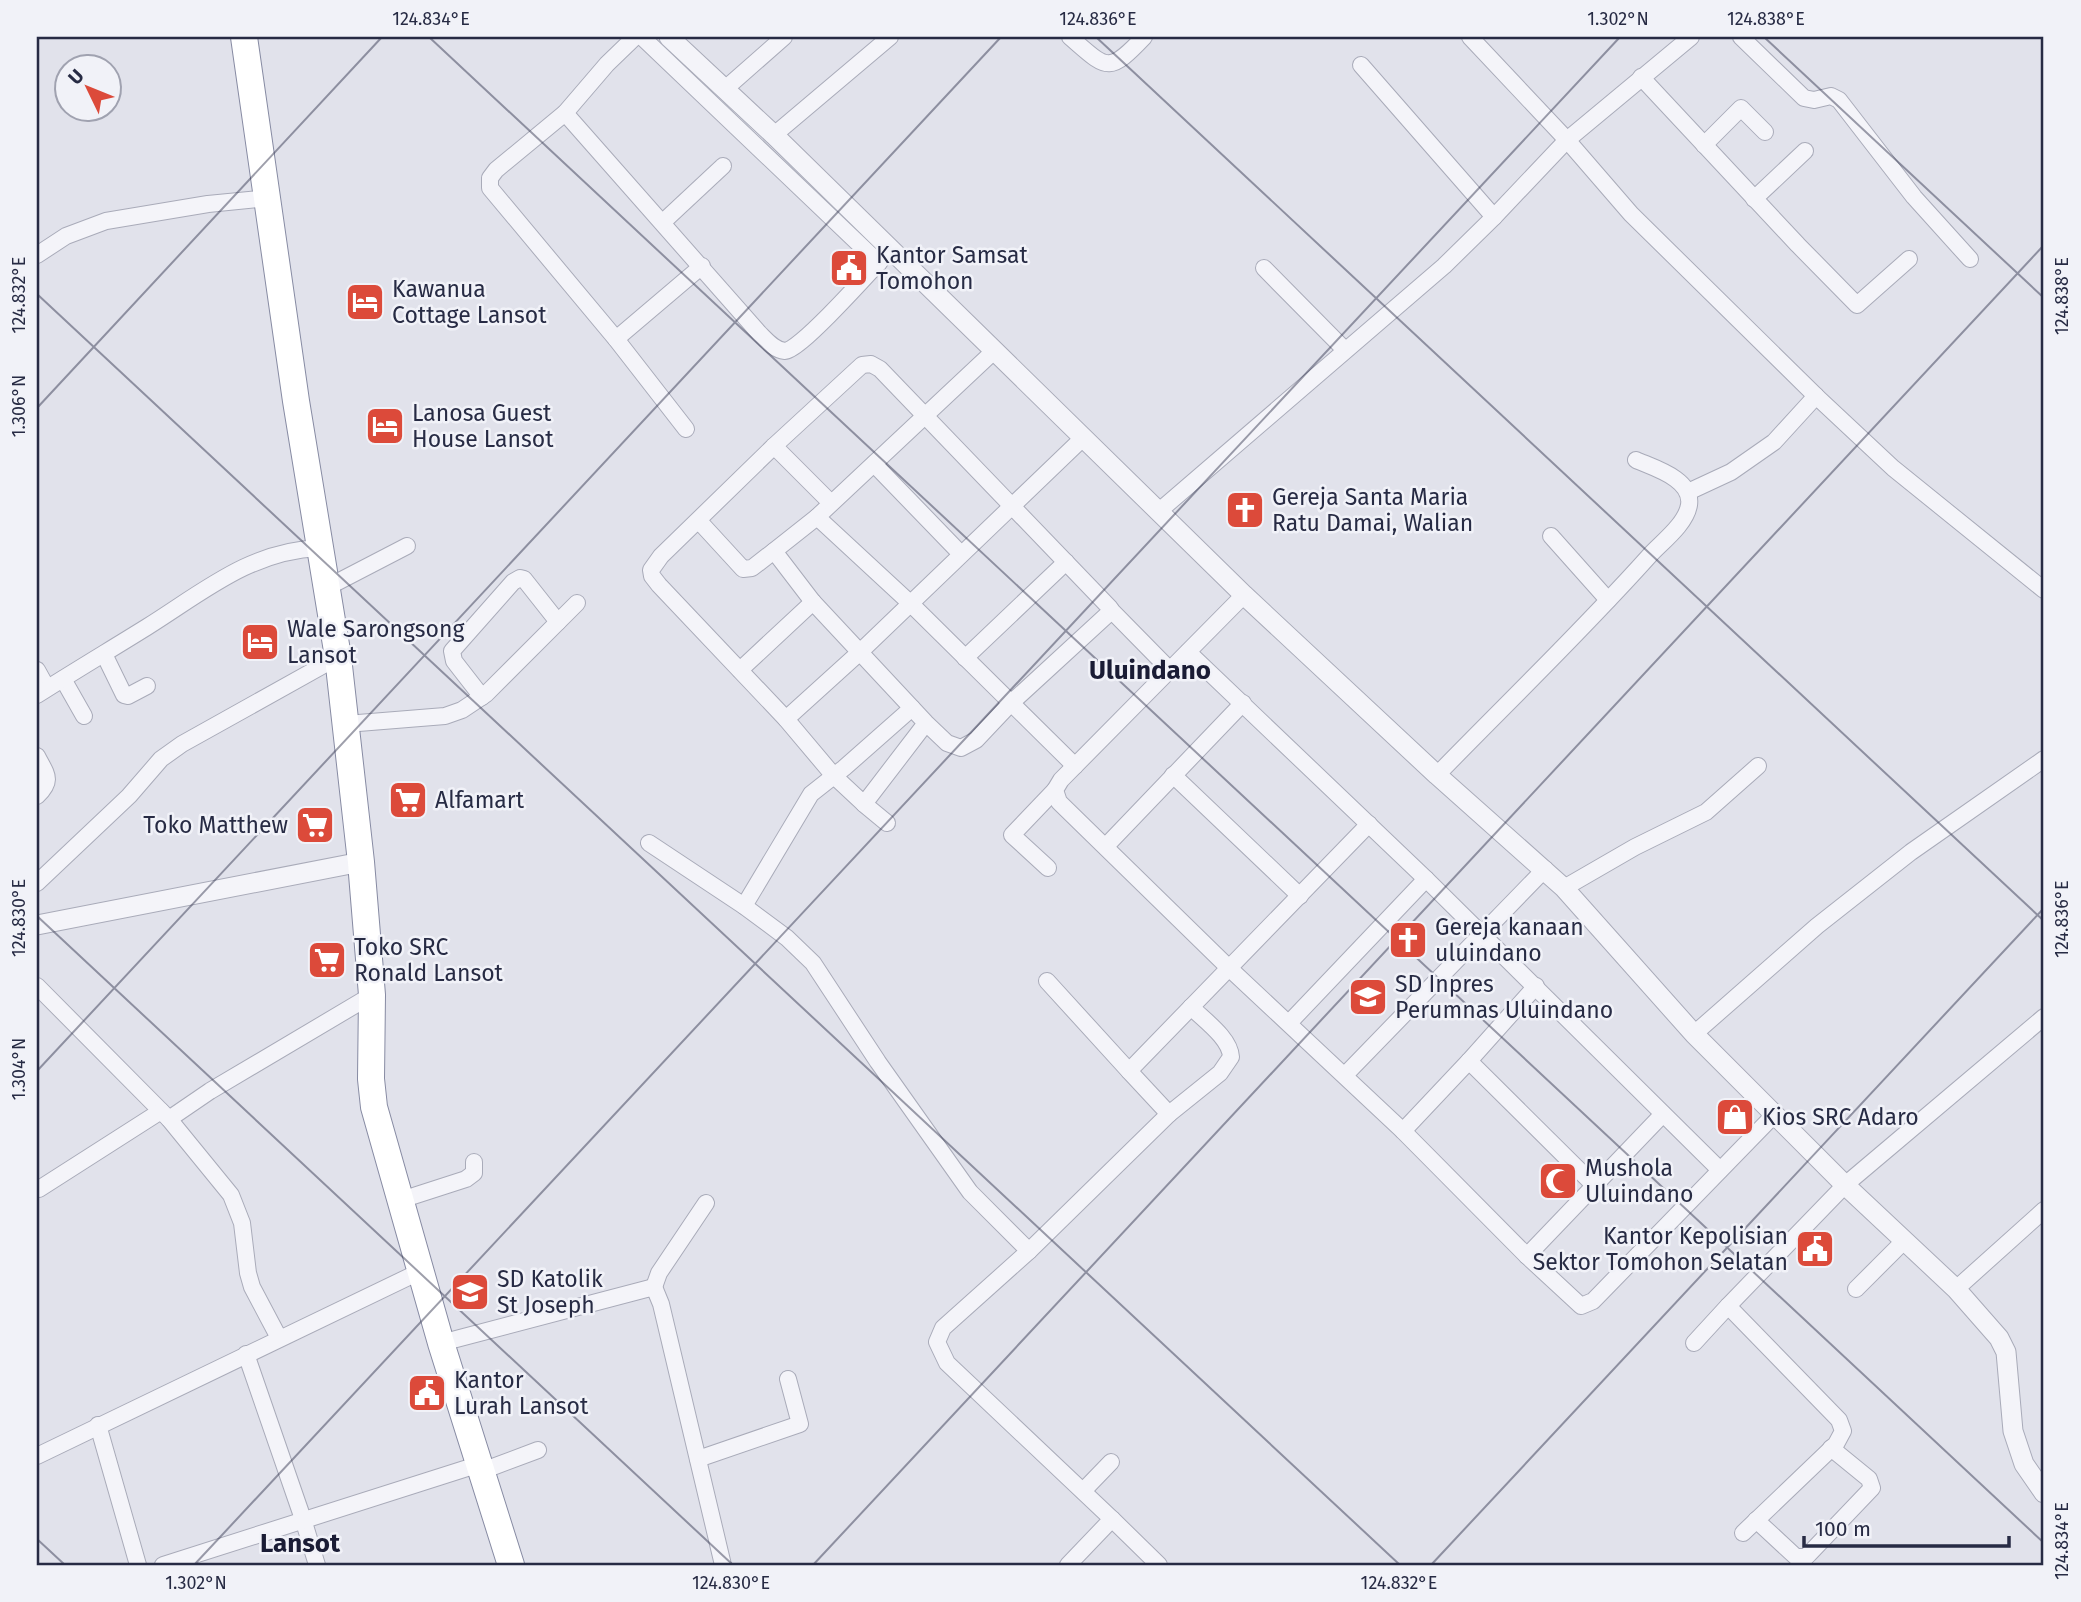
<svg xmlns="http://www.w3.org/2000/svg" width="2081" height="1602" viewBox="0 0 2081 1602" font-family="'Fira Sans',sans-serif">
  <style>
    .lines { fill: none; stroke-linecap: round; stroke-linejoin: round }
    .minor-casing { stroke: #a9abb9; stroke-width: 18 }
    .tertiary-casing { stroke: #a9abb9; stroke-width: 21 }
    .trunk-casing { stroke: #878ba3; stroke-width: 28 }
    .minor { stroke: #f4f4f9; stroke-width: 16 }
    .tertiary { stroke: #f4f4f9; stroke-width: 19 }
    .trunk { stroke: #fff; stroke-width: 26 }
    .ticks { fill: none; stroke: #272b44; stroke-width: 2; stroke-opacity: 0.45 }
    .labels { text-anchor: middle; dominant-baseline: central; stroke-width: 5; stroke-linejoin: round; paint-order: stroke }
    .poi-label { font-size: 23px; fill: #272b44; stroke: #f1f2f8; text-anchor: start }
    .quarter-label { font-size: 26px; font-weight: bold; fill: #1a1c35; stroke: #f1f2f8 }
    .neatline { fill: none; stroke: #272b44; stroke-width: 2.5 }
    .ticks-label { font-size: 18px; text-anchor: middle; fill: #272b44 }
  </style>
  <rect width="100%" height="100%" fill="#e1e2eb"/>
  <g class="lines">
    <!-- minor casing -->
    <g class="minor-casing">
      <g id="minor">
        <polyline points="635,37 607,64 565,113 496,170 490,178 490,188 616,339 686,429"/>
        <polyline points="642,37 879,263"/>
        <path d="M1070 37C1107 69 1108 75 1144 37"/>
        <polyline points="1470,37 1567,140 1631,214 1816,396 1893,468 2044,590"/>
        <polyline points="1741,37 1804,98 1814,100 1831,96 1839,100 1914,197 1970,259"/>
        <polyline points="1361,65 1494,217"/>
        <polyline points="1641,77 1798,245 1857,305 1909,259"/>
        <polyline points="725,89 784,37"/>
        <path d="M565 113 759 333C766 340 774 350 785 351 799 352 877 264 891 249"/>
        <polyline points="774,135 890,37"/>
        <polyline points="1704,145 1741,108 1765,132"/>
        <polyline points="1754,199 1805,151"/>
        <polyline points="663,222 723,166"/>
        <polyline points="37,255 66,236 106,221 208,204 268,198"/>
        <polyline points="1264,268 1345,350"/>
        <polyline points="616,339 702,266"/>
        <polyline points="993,352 817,517 910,603 1075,766"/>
        <polyline points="774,446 831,503"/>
        <polyline points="874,464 961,554"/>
        <polyline points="1688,492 1731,472 1774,442 1816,396"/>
        <polyline points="1158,512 1444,266 1494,217 1567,140 1691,37"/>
        <polyline points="698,520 743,569 752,568 774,551 813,602 926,723 947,743 961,748 976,740 1010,704 1108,614 1110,608 880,369 871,364 862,365 774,446 661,556 651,570 652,576 659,585 786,719 834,776 864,804 926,723"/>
        <polyline points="1551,536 1608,600"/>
        <polyline points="774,551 817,517"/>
        <polyline points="326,588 407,546"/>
        <polyline points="1244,595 1061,780 1055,790 1059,802 1229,968 1403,1131 1527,1256 1581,1306 1593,1301 1775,1114"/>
        <polyline points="1111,610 1170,670"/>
        <polyline points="1188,652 1426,879 1720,1170"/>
        <polyline points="104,654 124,695 128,696 147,686"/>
        <polyline points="965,658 1066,562"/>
        <polyline points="37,670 47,688"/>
        <polyline points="740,670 813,602"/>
        <polyline points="63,679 84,716"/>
        <path d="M37 695C73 672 110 650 147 627 203 592 250 551 319 548"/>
        <polyline points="482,697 454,661 452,651 513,582 520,578 524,579 558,622"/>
        <polyline points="786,719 860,652 1084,437"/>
        <polyline points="346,724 445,716 462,710 486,694 577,603"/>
        <path d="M37 756C46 774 54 780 37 796"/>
        <polyline points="1173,775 1300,896"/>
        <path d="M1437 775C1508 702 1582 631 1650 555 1662 542 1686 524 1689 505 1693 479 1654 468 1636 460"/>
        <polyline points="864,804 887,823"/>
        <polyline points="649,843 744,906 787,938 813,963 878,1062 970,1192 1029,1251"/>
        <polyline points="1106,846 1243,703"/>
        <polyline points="1048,868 1012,835 1055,790"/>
        <polyline points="37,883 129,796 161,759 182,744 338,657"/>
        <polyline points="1564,888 1635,847 1706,812 1758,766"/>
        <polyline points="744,906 811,794 844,768 912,708"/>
        <polyline points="1047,981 1129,1071"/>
        <polyline points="37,986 169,1119 210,1091 372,995"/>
        <polyline points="1289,1023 1426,879"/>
        <polyline points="1694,1034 1817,926 1911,852 2044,759"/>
        <polyline points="1469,1061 1594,1185"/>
        <polyline points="1345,1075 1545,869"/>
        <path d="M1169 1114 1220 1073 1231 1057C1230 1038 1204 1020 1191 1007"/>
        <polyline points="169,1119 231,1195 242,1223 248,1273 252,1287 279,1338"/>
        <polyline points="1403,1131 1469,1061 1536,986"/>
        <polyline points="39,1189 161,1111"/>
        <polyline points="401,1200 466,1179 474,1173 474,1162"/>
        <polyline points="1527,1256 1663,1114"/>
        <polyline points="654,1287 659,1273 706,1203"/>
        <polyline points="1856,1289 1904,1241"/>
        <polyline points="1956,1289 2044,1210"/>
        <polyline points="441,1343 654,1287 661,1304 723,1565"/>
        <polyline points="1694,1343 1728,1306"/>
        <polyline points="246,1354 303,1519 317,1565"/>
        <polyline points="98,1425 138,1565"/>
        <polyline points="37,1456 421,1271"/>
        <polyline points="698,1459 800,1424 788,1379"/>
        <polyline points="482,1471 538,1450"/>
        <polyline points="1083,1491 1111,1462"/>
        <polyline points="1112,1519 1159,1565"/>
        <polyline points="1756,1520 1796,1557 1806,1557 1809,1554 1872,1488 1869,1479 1831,1448"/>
        <polyline points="1743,1533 1836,1444 1843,1431 1839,1420 1728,1306 1845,1185 2044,1017"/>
        <polyline points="163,1565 480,1464"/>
        <polyline points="1068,1565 1112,1519 947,1363 937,1342 943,1328 1029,1251 1169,1114 1129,1071 1369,824"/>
      </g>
    </g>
    <!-- tertiary casing -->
    <g class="tertiary-casing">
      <g id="tertiary">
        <polyline points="669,37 774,135 1244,595 1437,775 1564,888 1694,1034 1845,1185 1956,1289 1999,1338 2006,1352 2013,1431 2024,1464 2044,1493"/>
        <polyline points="37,925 361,862"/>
      </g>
    </g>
    <!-- trunk casing -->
    <g class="trunk-casing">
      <polyline id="trunk" points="244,37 296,401 338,657 361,862 372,995 371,1079 374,1107 441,1343 511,1565"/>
    </g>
    <!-- minor -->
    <use href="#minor" class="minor"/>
    <!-- tertiary -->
    <use href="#tertiary" class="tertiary"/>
    <!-- trunk -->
    <use href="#trunk" class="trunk"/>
  </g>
  <!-- ticks -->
  <path class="ticks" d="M429 37 2044 1543M1096 37 2044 921M1764 37 2044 298M37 294 1400 1565M37 408 382 37M37 916 733 1565M37 1071 1001 37M37 1539 65 1565M194 1565 1620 37M813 1565 2044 245M1431 1565 2044 908"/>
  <!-- icons -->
  <defs>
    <g id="civic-square" transform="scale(2.0125)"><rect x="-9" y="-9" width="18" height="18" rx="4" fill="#dc4a3a" stroke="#f1f2f8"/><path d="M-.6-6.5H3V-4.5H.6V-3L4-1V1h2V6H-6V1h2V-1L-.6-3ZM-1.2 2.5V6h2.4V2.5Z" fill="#fff"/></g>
    <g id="hotel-square" transform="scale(2.0125)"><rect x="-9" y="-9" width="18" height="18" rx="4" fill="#dc4a3a" stroke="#f1f2f8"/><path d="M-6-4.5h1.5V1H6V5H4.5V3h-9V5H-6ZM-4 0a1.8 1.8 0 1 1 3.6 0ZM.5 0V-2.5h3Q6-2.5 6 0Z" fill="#fff"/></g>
    <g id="church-square" transform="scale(2.0125)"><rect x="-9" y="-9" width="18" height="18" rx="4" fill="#dc4a3a" stroke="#f1f2f8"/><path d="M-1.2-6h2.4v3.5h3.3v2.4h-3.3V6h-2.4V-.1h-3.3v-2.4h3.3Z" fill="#fff"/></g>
    <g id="supermarket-square" transform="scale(2.0125)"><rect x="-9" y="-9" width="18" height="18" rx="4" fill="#dc4a3a" stroke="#f1f2f8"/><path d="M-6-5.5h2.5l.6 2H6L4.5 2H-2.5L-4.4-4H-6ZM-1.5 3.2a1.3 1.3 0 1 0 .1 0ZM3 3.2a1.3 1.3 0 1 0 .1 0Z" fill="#fff"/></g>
    <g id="school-square" transform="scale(2.0125)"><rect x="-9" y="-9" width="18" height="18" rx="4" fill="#dc4a3a" stroke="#f1f2f8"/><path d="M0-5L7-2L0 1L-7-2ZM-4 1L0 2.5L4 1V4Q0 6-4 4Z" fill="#fff"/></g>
    <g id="shop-square" transform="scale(2.0125)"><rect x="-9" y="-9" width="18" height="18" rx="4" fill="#dc4a3a" stroke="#f1f2f8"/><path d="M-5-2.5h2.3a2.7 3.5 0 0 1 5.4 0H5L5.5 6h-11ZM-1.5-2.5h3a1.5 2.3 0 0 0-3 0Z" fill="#fff"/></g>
    <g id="mosque-square" transform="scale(2.0125)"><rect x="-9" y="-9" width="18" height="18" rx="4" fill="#dc4a3a" stroke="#f1f2f8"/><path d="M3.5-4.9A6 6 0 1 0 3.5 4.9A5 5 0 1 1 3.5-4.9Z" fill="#fff"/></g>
  </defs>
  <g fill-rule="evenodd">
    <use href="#civic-square" x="849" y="268"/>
    <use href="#hotel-square" x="365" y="302"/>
    <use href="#hotel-square" x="385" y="426"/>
    <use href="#church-square" x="1245" y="510"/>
    <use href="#hotel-square" x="260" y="642"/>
    <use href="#supermarket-square" x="408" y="800"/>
    <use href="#supermarket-square" x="315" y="825"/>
    <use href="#church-square" x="1408" y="940"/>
    <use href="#supermarket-square" x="327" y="960"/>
    <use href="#school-square" x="1368" y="997"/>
    <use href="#shop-square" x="1735" y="1117"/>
    <use href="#mosque-square" x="1558" y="1181"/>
    <use href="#civic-square" x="1815" y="1249"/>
    <use href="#school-square" x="470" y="1292"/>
    <use href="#civic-square" x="427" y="1393"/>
  </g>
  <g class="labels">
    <!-- poi labels -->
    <g class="poi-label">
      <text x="876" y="255">Kantor Samsat<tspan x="876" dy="26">Tomohon</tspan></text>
      <text x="392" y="289">Kawanua<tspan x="392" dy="26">Cottage Lansot</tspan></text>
      <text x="412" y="413">Lanosa Guest<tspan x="412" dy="26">House Lansot</tspan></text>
      <text x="1272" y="497">Gereja Santa Maria<tspan x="1272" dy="26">Ratu Damai, Walian</tspan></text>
      <text x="287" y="629">Wale Sarongsong<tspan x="287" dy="26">Lansot</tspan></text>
      <text x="435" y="800">Alfamart</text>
      <text x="288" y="825" text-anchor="end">Toko Matthew</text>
      <text x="1435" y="927">Gereja kanaan<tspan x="1435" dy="26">uluindano</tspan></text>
      <text x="354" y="947">Toko SRC<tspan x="354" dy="26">Ronald Lansot</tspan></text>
      <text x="1395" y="984">SD Inpres<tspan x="1395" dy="26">Perumnas Uluindano</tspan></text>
      <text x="1762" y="1117">Kios SRC Adaro</text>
      <text x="1585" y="1168">Mushola<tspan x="1585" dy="26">Uluindano</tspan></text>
      <text x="1788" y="1236" text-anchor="end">Kantor Kepolisian<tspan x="1788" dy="26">Sektor Tomohon Selatan</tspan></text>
      <text x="497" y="1279">SD Katolik<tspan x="497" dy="26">St Joseph</tspan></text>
      <text x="454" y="1380">Kantor<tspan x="454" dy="26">Lurah Lansot</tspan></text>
    </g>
    <!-- quarter labels -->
    <g class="quarter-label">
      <text x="1150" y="670">Uluindano</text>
      <text x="300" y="1543">Lansot</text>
    </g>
  </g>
  <!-- border -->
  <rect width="2081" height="1602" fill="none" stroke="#f1f2f8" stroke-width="77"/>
  <!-- north arrow -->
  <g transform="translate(88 88) rotate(313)"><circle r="33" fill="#f1f2f8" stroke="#a0a2b0" stroke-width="2"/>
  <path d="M0-5L12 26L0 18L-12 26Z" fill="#dc4a3a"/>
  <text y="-10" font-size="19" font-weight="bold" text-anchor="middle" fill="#272b44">U</text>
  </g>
  <!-- scale -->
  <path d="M1804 1536v10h205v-10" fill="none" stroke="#272b44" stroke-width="3.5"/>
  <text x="1815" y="1536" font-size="21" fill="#272b44" stroke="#f1f2f8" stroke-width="5" paint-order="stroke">100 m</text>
  <rect x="38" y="38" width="2004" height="1526" class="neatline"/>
  <g class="ticks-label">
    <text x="431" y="25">124.834°E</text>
    <text x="1098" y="25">124.836°E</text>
    <text x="1618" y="25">1.302°N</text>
    <text x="1766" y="25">124.838°E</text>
    <text transform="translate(19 295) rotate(-90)" y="6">124.832°E</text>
    <text transform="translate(2062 296) rotate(-90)" y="6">124.838°E</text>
    <text transform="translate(19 406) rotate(-90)" y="6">1.306°N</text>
    <text transform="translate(19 918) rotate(-90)" y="6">124.830°E</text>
    <text transform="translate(2062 919) rotate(-90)" y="6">124.836°E</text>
    <text transform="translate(19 1069) rotate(-90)" y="6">1.304°N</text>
    <text transform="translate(2062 1541) rotate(-90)" y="6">124.834°E</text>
    <text x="196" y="1589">1.302°N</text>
    <text x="731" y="1589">124.830°E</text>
    <text x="1399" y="1589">124.832°E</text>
  </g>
</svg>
